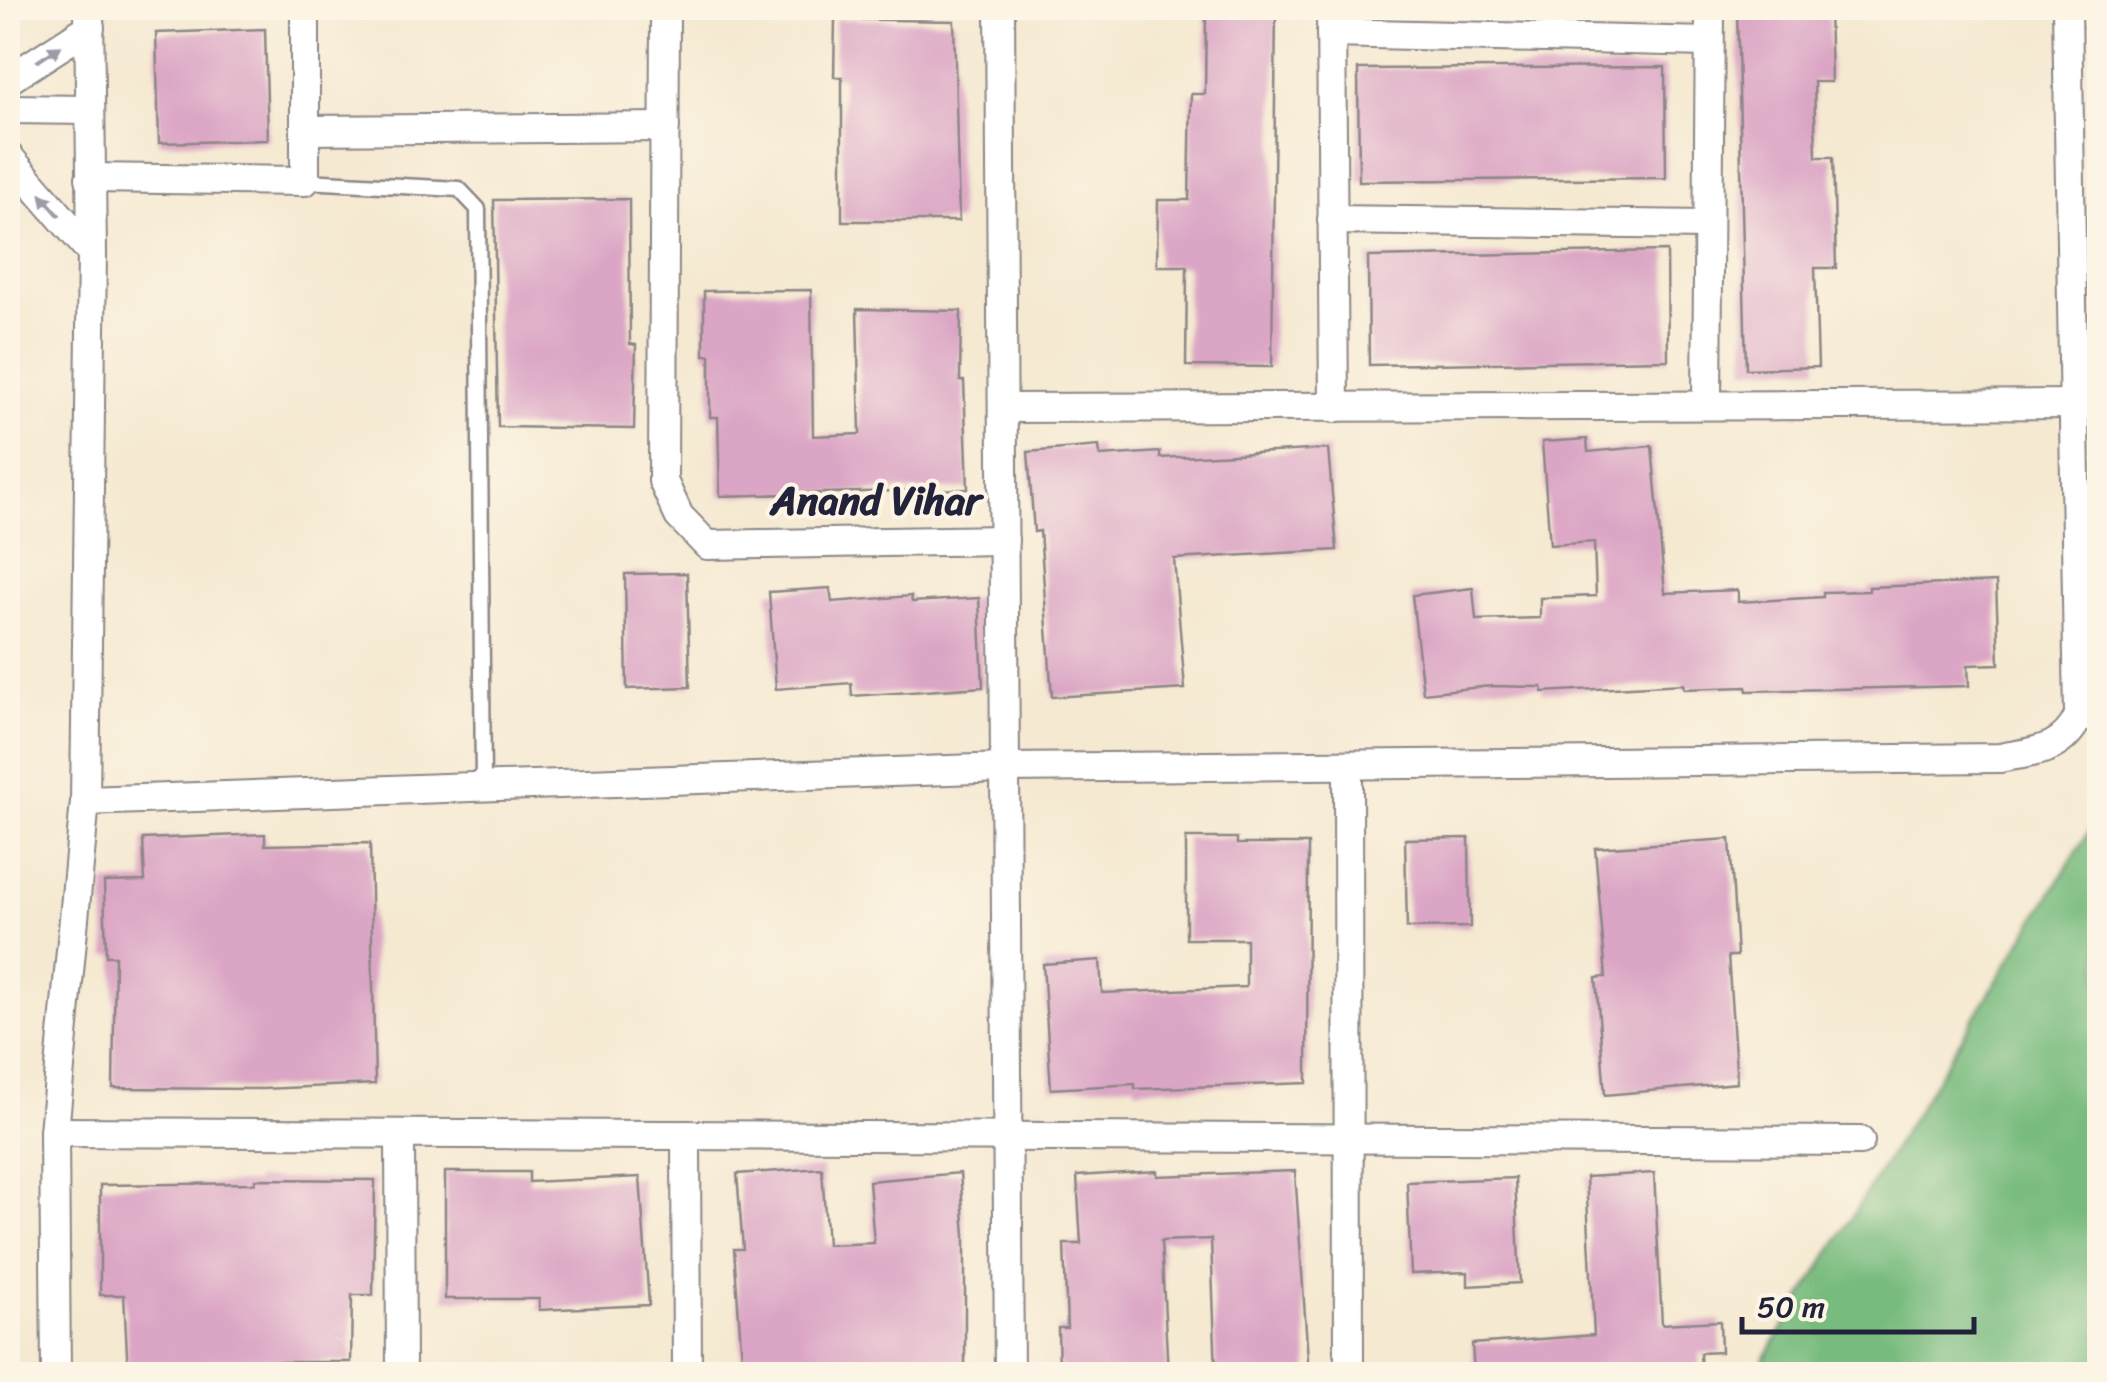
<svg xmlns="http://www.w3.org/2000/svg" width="2107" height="1382" viewBox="0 0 2107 1382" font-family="Sriracha,sans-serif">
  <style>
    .forest { fill: #78bb7e; stroke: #4d6e5c; stroke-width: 2.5 }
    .building { fill: #dba6c5 }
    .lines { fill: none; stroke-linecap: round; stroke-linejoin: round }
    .lane-casing { stroke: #8c8686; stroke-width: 19 }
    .street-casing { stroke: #8c8686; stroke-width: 32 }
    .lane { stroke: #fff; stroke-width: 14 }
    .street { stroke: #fff; stroke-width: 28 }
    .oneway { fill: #9c9ca7 }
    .labels { text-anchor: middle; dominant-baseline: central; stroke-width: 8; stroke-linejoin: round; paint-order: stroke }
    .district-label { font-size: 40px; font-weight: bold; fill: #22223b; stroke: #fcf5e5 }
  </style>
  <rect width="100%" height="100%" fill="#fcf5e5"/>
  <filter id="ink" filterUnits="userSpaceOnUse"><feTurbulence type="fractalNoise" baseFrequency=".01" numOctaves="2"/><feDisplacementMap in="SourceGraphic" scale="20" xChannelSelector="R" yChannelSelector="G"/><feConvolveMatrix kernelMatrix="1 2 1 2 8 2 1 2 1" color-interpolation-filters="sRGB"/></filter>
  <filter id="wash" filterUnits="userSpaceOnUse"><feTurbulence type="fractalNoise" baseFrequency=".0048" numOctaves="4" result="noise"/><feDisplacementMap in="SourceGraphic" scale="40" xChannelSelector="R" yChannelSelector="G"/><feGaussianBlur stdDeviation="2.25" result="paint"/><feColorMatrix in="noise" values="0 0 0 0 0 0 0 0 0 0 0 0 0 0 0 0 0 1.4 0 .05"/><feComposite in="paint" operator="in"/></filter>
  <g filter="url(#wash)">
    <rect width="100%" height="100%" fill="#f5e9d1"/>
    <!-- forest -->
    <polygon class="forest" points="2099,815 2099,1374 1755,1374"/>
    <g id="blocks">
      <!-- building -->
      <g class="building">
        <polygon points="1206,8 1276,8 1272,367 1186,366 1187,266 1157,266 1158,200 1189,200 1191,94 1205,94"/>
        <polygon points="1737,8 1829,8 1831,82 1814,82 1816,157 1833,157 1836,268 1815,268 1818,367 1746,369"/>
        <polygon points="835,19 954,21 959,221 842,221 842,77 834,77"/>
        <polygon points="265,29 268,140 159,143 156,33"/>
        <polygon points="1665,67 1666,178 1359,181 1358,69"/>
        <polygon points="629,199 630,344 636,345 634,429 498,427 494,200"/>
        <polygon points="1667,251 1668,360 1369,365 1368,257"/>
        <polygon points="811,290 813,436 860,434 857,309 961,311 960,381 964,381 968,489 720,496 718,417 710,417 710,355 704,355 704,291"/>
        <polygon points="1587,439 1588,452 1652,446 1665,593 1738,590 1738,602 1823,597 1823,592 1869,591 1869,587 1996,582 1999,664 1968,665 1969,686 1747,691 1746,687 1684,689 1683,684 1543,692 1542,687 1491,686 1423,693 1412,595 1473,588 1476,620 1540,618 1540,598 1596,596 1594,542 1550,545 1542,442"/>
        <polygon points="1099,446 1100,456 1160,452 1160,458 1328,449 1337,550 1174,559 1185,689 1052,697 1040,531 1034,532 1028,452"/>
        <polygon points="687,573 690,687 627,689 625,574"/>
        <polygon points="830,588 832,602 911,596 912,602 979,598 983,687 852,696 851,683 776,689 769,592"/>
        <polygon points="265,834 265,845 370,843 375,1084 262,1089 113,1088 115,956 106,956 104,882 145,881 143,839"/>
        <polygon points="1186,838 1237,838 1237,844 1308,844 1307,1083 1135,1089 1135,1084 1051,1089 1043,964 1100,960 1102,993 1246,987 1246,939 1186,939"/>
        <polygon points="1469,838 1470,927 1407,928 1405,839"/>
        <polygon points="1730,839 1737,956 1728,956 1737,1083 1605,1095 1596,978 1606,977 1595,848"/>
        <polygon points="822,1168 827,1245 874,1243 869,1181 960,1173 965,1235 965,1374 868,1374 868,1369 743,1374 734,1249 743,1249 737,1174"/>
        <polygon points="1157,1171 1157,1176 1295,1171 1309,1374 1216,1374 1211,1239 1161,1241 1168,1373 1059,1374 1058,1328 1067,1328 1064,1244 1081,1244 1077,1176"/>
        <polygon points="445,1172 529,1172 529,1182 640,1177 649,1305 539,1310 539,1299 445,1299"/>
        <polygon points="1654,1173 1662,1324 1720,1321 1721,1352 1700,1353 1701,1374 1474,1374 1472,1344 1594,1335 1586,1177"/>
        <polygon points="1515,1178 1520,1283 1468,1286 1468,1272 1411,1274 1407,1182"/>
        <polygon points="255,1179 375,1180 373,1295 352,1295 351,1362 224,1362 224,1374 128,1374 124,1295 100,1295 100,1185 255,1183"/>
      </g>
    </g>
  </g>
  <g filter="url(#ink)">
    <use href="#blocks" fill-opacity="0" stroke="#8c8686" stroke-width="2.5"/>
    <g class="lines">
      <!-- lane casing -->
      <g class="lane-casing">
        <polyline id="lane" points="305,181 459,189 478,209 483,784"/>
      </g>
      <!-- street casing -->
      <g class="street-casing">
        <g id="street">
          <polyline points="665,8 663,481 679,516 707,545 1004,540"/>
          <polyline points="1000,8 1009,1374"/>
          <polyline points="1331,8 1334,408"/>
          <polyline points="1331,33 1709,42"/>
          <polyline points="8,80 90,27"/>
          <polyline points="8,109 90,110"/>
          <polyline points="305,130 665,127"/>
          <polyline points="8,156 92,253"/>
          <polyline points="90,178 305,181 305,8"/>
          <polyline points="1332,220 1708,225"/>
          <polyline points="1707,405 1710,8"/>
          <polyline points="1003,408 2100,404"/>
          <polyline points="1348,765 1349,1374"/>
          <path d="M85 801 1005 768 2000 758C2035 751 2062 752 2079 716L2067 8"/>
          <polyline points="54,1132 1860,1141"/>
          <polyline points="400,1134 401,1374"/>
          <polyline points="686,1135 687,1374"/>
          <polyline points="56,1374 54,1132 85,801 92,253 89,8"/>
        </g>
      </g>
      <!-- lane -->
      <use href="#lane" class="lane"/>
      <!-- street -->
      <use href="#street" class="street"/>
    </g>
    <!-- one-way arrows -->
    <defs><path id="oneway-solid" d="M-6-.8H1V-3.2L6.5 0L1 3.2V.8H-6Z" transform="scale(2.5)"/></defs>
    <g class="oneway">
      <use href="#oneway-solid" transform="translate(49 54) rotate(-33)"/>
      <use href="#oneway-solid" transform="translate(50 205) rotate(-131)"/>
    </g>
  </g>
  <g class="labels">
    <!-- district labels -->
    <g class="district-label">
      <text x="876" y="500">Anand Vihar</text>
    </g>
  </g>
  <!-- margin -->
  <rect width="2107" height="1382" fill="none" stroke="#fcf5e5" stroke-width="40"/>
  <!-- scale -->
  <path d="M1742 1317v15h232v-15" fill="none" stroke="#22223b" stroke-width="5"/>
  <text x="1757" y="1317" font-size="30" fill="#22223b" stroke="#fcf5e5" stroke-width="8" paint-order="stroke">50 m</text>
</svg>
